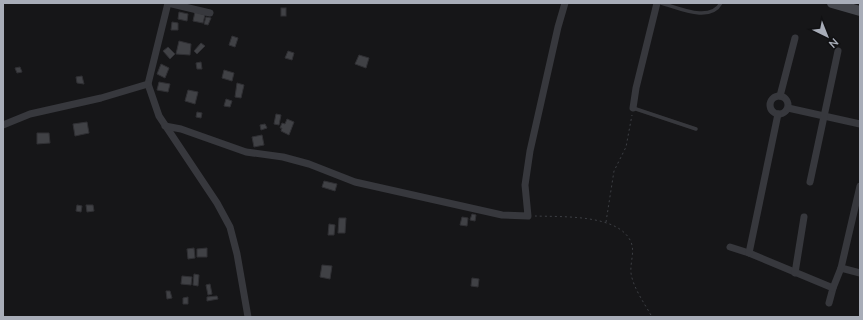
<svg xmlns="http://www.w3.org/2000/svg" width="863" height="320" viewBox="0 0 863 320" font-family="'Nunito Sans',sans-serif">
  <style>
    .building { fill: #404145; stroke: #303034 }
    .lines { fill: none; stroke-linecap: round; stroke-linejoin: round }
    .path { stroke: #3d3f44; stroke-width: 1; stroke-dasharray: 2 3; stroke-linecap: butt }
    .service { stroke: #37383d; stroke-width: 3.5 }
    .minor { stroke: #37383d; stroke-width: 7 }
    .secondary { stroke: #45474d; stroke-width: 10 }
  </style>
  <rect width="100%" height="100%" fill="#161618"/>
  <!-- building -->
  <g class="building">
    <rect x="281" y="8" width="5" height="8"/>
    <polygon points="179,12 188,14 187,21 178,19"/>
    <polygon points="195,12 205,15 203,23 193,21"/>
    <polygon points="206,17 211,18 208,25 204,24"/>
    <polygon points="172,22 178,23 178,30 171,30"/>
    <polygon points="232,36 238,38 235,47 229,45"/>
    <polygon points="179,41 191,44 190,55 176,54"/>
    <polygon points="201,43 205,46 197,54 194,51"/>
    <polygon points="168,47 175,54 170,59 163,51"/>
    <polygon points="288,51 294,53 292,60 285,58"/>
    <polygon points="359,55 369,58 366,68 355,64"/>
    <polygon points="201,62 202,69 197,69 196,63"/>
    <polygon points="161,64 169,68 165,78 157,74"/>
    <polygon points="20,67 22,72 17,73 15,68"/>
    <polygon points="224,70 234,73 232,81 222,78"/>
    <polygon points="82,76 84,84 77,83 76,77"/>
    <polygon points="159,82 170,84 168,92 157,90"/>
    <polygon points="237,83 244,85 241,98 235,97"/>
    <polygon points="188,90 198,92 195,104 185,101"/>
    <polygon points="226,99 232,101 230,107 224,106"/>
    <polygon points="197,112 202,113 201,118 196,117"/>
    <polygon points="276,114 281,115 279,125 274,124"/>
    <polygon points="287,119 294,122 289,135 281,131 282,128 280,128 282,123 285,124"/>
    <polygon points="87,122 89,133 75,136 73,124"/>
    <polygon points="265,124 267,128 261,130 260,125"/>
    <polygon points="37,133 49,133 50,143 37,144"/>
    <polygon points="262,135 264,145 254,147 252,137"/>
    <polygon points="324,181 337,184 335,191 322,187"/>
    <polygon points="77,205 82,206 81,212 76,211"/>
    <polygon points="86,205 93,205 94,211 87,212"/>
    <polygon points="472,214 476,215 475,221 470,220"/>
    <polygon points="462,217 468,218 467,226 460,225"/>
    <polygon points="339,218 346,218 345,233 338,233"/>
    <polygon points="329,224 335,225 334,235 328,235"/>
    <polygon points="194,248 195,258 188,259 187,249"/>
    <polygon points="207,248 207,257 197,257 197,249"/>
    <polygon points="322,265 332,266 330,279 320,277"/>
    <polygon points="194,274 199,275 198,286 193,285"/>
    <polygon points="182,276 192,277 191,285 181,284"/>
    <polygon points="472,278 479,279 478,287 471,286"/>
    <polygon points="210,284 212,294 208,295 206,285"/>
    <polygon points="166,291 170,291 172,298 167,299"/>
    <polygon points="217,296 218,299 207,301 207,297"/>
    <polygon points="188,297 188,304 183,304 183,298"/>
  </g>
  <g class="lines">
    <!-- path -->
    <g class="path">
      <path d="M535 216C562 217 619 214 631 242 635 252 630 262 631 273 633 288 645 304 652 317"/>
      <polyline points="606,222 614,171 626,147 632,115"/>
    </g>
    <!-- service -->
    <g class="service">
      <path d="M661 3C679 8 710 23 721 3"/>
      <polyline points="633,108 696,129"/>
    </g>
    <!-- minor -->
    <g class="minor">
      <polyline points="168,3 148,84 159,116 217,203 230,227 237,254 248,317"/>
      <polyline points="168,3 210,13"/>
      <circle cx="779" cy="105" r="9"/>
      <polyline points="780,96 795,38"/>
      <polyline points="633,108 636,88 657,3"/>
      <polyline points="788,108 860,124"/>
      <polyline points="3,125 30,114 101,98 148,84"/>
      <polyline points="165,126 181,129 246,152 283,157 309,164 355,182 502,215 528,216 525,185 530,151 558,27 565,3"/>
      <polyline points="810,182 838,51"/>
      <polyline points="730,247 749,253 833,288 829,303"/>
      <polyline points="749,253 778,114"/>
      <polyline points="841,268 860,273"/>
      <polyline points="795,273 804,217"/>
      <polyline points="833,288 841,268 860,186"/>
    </g>
    <!-- secondary -->
    <polyline class="secondary" points="832,3 860,11"/>
  </g>
  <!-- border -->
  <rect width="863" height="320" fill="none" stroke="#a8adb8" stroke-width="8"/>
  <!-- north arrow -->
  <g transform="translate(827 36) rotate(137)" stroke="#111113" stroke-width="3" paint-order="stroke">
  <path d="M0-3L7 15L0 10L-7 15Z" fill="#a8adb8"/>
  <text y="-6" font-size="11" font-weight="bold" text-anchor="middle" fill="#a8adb8">N</text>
  </g>
</svg>
